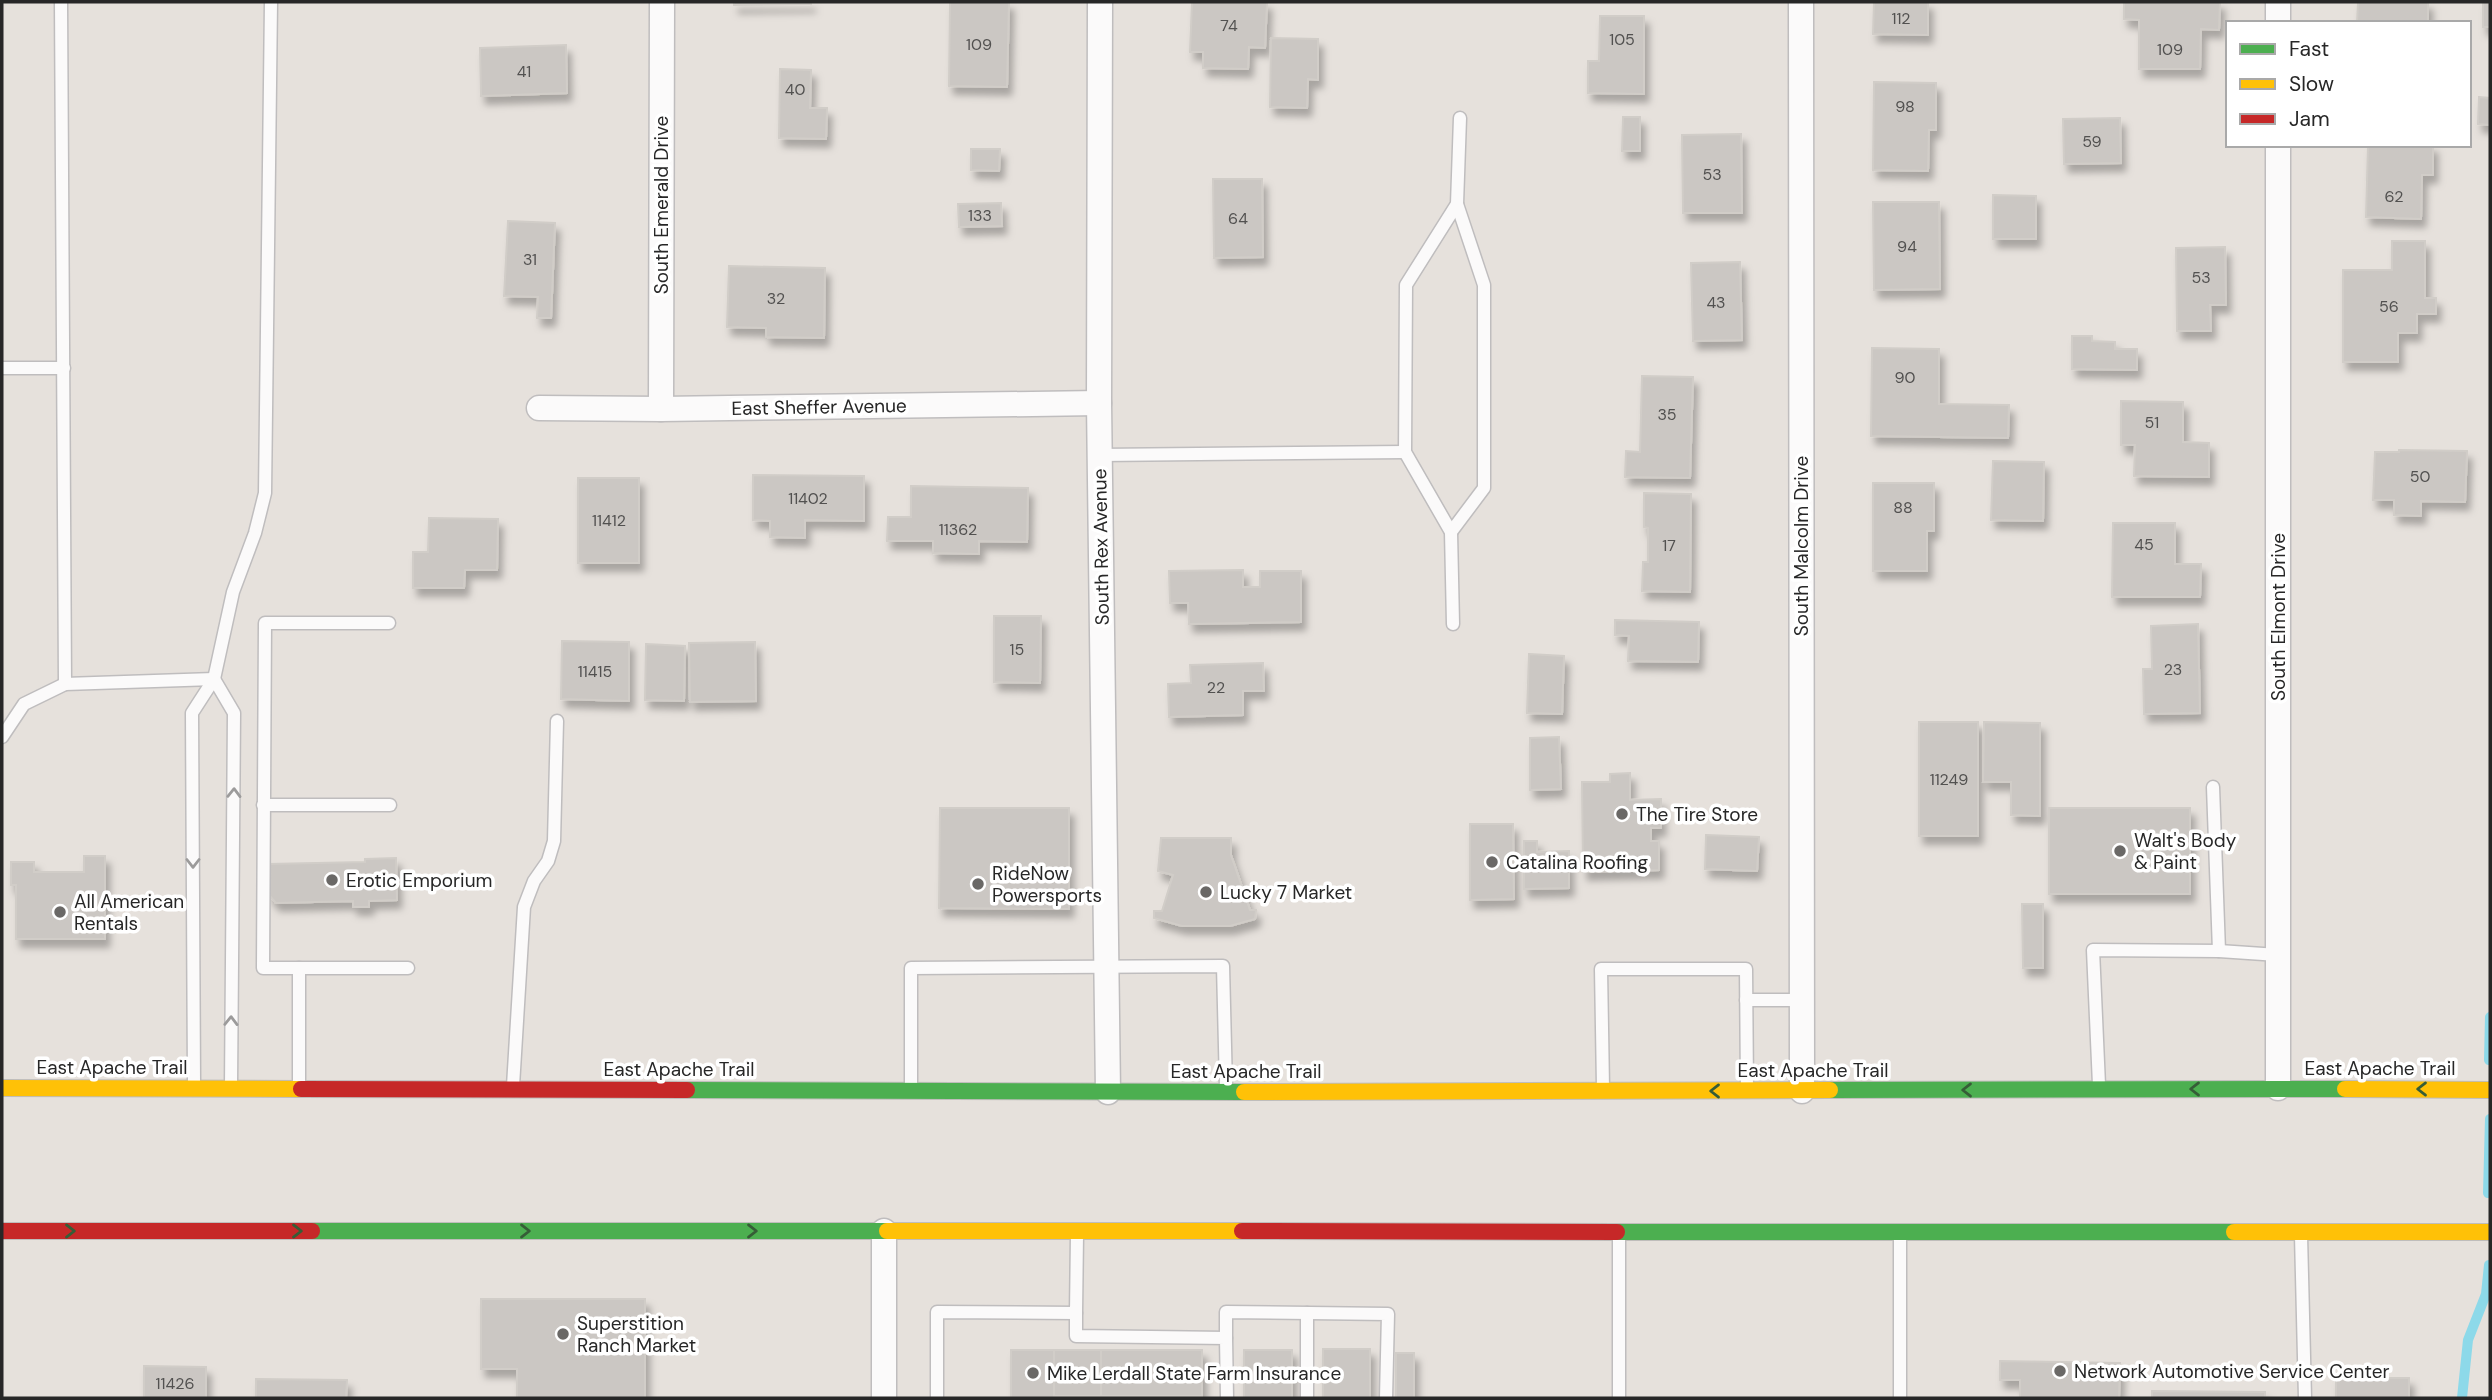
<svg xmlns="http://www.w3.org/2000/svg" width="2492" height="1400" viewBox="0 0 2492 1400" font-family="'DM Sans',sans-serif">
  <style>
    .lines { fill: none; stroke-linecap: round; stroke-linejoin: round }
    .stream { stroke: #8dd9e9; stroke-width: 10 }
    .building { fill: #cbc7c3; stroke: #d1cdc8; stroke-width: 2; filter: url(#shadow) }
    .lane-casing { stroke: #bfbdbe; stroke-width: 15 }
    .street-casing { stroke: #bfbdbe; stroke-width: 27 }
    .fast-casing { stroke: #bfbdbb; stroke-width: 18 }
    .slow-casing { stroke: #bfbdbb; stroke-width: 18 }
    .jam-casing { stroke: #bfbdbb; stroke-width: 18 }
    .lane { stroke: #fbfafa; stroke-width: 12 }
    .street { stroke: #fbfafa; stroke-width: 24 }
    .fast { stroke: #4caf50; stroke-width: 16 }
    .slow { stroke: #ffc107; stroke-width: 16 }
    .jam { stroke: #c62828; stroke-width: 16 }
    .oneway { stroke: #9c9b9b }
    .oneway2 { stroke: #365d37 }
    .poi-dot { fill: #6a6866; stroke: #fff; stroke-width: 2.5 }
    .labels { text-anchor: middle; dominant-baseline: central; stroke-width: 7; stroke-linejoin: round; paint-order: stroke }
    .number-label { font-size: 16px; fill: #525150 }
    .street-label { font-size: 19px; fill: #272727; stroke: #fff }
    .poi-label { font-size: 19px; fill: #272727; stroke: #fff; text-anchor: start }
  </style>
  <defs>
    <filter id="shadow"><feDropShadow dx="4.5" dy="8" stdDeviation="3.5" flood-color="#0004"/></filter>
  </defs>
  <rect width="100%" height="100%" fill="#e6e1dc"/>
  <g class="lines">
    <!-- stream -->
    <g class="stream">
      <polyline points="2489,1060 2490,1017"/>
      <polyline points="2488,1193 2490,1119"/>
      <polyline points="2462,1398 2468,1340 2486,1294 2489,1265"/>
    </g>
  </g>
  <!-- building -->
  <g class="building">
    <polygon points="734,2 811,2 811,4 734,5"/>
    <polygon points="950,2 1009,2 1007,87 949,86"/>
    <polygon points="1192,2 1267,2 1265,48 1249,47 1248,69 1203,68 1203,52 1190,52"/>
    <polygon points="1874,2 1928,2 1928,35 1873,34"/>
    <polygon points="2124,2 2220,2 2219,30 2201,29 2200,69 2139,69 2139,20 2124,19"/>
    <polygon points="2358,2 2428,2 2428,22 2442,23 2357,23"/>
    <rect x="2483" y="2" width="7" height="25"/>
    <polygon points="1600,16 1644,16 1644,94 1588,93 1588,61 1599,61"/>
    <polygon points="1271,38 1318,39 1318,80 1308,79 1307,108 1270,107"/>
    <polygon points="566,45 567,93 481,96 480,48"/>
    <polygon points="780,69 811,70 810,108 827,108 826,139 779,138"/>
    <polygon points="1874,82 1936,83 1936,130 1929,130 1928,171 1873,170"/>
    <polygon points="2479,97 2490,98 2490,125 2478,124"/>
    <polygon points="1623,117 1640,117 1640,151 1622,151"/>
    <polygon points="2120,118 2121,163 2064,164 2063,119"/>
    <polygon points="1741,134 1742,213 1683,213 1682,135"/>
    <polygon points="2368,145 2433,145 2433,175 2422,175 2421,219 2366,217"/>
    <polygon points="971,149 1000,149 999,171 971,170"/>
    <polygon points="1213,179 1262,179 1263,257 1214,258"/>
    <polygon points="1993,195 2036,196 2036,239 1993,239"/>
    <polygon points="1873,202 1939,202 1940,289 1874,290"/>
    <polygon points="1001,203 1002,226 959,227 958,204"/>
    <polygon points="508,221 555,223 551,318 537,318 538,297 504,296"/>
    <polygon points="2392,241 2425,241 2425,298 2436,298 2436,314 2417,314 2417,333 2398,333 2398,362 2343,362 2343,270 2392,270"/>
    <polygon points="2225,247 2226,305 2210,305 2211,331 2177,331 2176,248"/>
    <polygon points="1740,262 1742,340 1693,341 1691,263"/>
    <polygon points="729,266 825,268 824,338 766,337 766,328 727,327"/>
    <polygon points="2072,336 2092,336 2092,341 2115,342 2115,349 2137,349 2137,370 2072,369"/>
    <polygon points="1872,348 1939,349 1939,404 2009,405 2008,438 1871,436"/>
    <polygon points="1642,376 1693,377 1690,478 1625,477 1626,451 1640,452"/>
    <polygon points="2121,401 2183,402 2183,442 2209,443 2209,477 2134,476 2135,445 2121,445"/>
    <polygon points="2399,450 2467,451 2465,502 2421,501 2421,516 2394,515 2394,500 2373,500 2375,452 2399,452"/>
    <polygon points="1993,461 2044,462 2043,521 1991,520"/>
    <polygon points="753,475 864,476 864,521 805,520 805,538 770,537 770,521 753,520"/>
    <rect x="578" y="478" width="61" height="85"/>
    <polygon points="1873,483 1934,483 1934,531 1927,531 1927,571 1873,571"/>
    <polygon points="911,486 1028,488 1027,542 979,541 979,554 933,553 933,541 887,541 888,517 911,517"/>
    <polygon points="1644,493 1691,494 1690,592 1642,591 1643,562 1648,562 1648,528 1644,527"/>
    <polygon points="429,518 498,519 497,570 465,570 464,588 413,588 413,552 428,552"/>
    <polygon points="2113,523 2175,523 2175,564 2201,564 2200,597 2112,597"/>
    <polygon points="1243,570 1243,587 1260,587 1260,571 1301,571 1301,622 1189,624 1188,603 1170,603 1169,571"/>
    <polygon points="994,616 1041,616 1040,683 994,682"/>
    <polygon points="1615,620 1699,622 1698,662 1628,661 1629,636 1615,635"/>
    <polygon points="2198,624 2200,713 2144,714 2143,669 2152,669 2151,626"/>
    <polygon points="562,641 629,642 629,701 561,699"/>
    <polygon points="755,642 756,701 690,702 689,643"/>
    <polygon points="646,644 685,646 684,701 645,700"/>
    <polygon points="1529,654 1564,656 1562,714 1527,713"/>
    <polygon points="1263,663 1264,691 1243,691 1243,715 1169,717 1168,684 1191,683 1190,665"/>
    <rect x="1919" y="722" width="59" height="114"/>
    <polygon points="1984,722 2040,723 2040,816 2011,815 2011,782 1983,782"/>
    <polygon points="1559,737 1561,789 1530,790 1530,738"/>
    <polygon points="1630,773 1630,800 1661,799 1661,828 1651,828 1651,841 1659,841 1659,870 1583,872 1582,782 1610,782 1610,774"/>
    <polygon points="940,808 1069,808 1069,909 939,908"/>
    <rect x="2049" y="808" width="141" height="86"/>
    <polygon points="1470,824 1513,824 1514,899 1470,900"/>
    <polygon points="1706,835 1759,837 1757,871 1705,869"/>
    <polygon points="1161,838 1231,838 1231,855 1250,910 1256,910 1255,919 1230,926 1182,926 1154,918 1154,911 1162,911 1173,875 1158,871"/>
    <polygon points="1524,841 1537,841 1537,852 1569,851 1569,888 1524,889"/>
    <polygon points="84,856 105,856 105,939 16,939 16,885 11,885 11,862 34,862 34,872 84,872"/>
    <polygon points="396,858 397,900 369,901 369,907 353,907 353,901 276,903 269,895 268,864 365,862 365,859"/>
    <polygon points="2022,904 2043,904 2043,968 2023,968"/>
    <polygon points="481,1299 645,1299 645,1398 517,1398 517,1369 481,1369"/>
    <rect x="1323" y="1349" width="47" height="49"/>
    <rect x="1011" y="1350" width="43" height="48"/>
    <rect x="1054" y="1350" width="47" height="46"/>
    <rect x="1101" y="1350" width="101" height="46"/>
    <rect x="1244" y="1350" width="48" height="48"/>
    <rect x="1396" y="1353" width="18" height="45"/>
    <polygon points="2000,1361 2120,1363 2119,1398 2020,1398 2020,1380 2000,1380"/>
    <polygon points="144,1366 206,1367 206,1398 144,1398"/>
    <rect x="2336" y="1378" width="73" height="20"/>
    <polygon points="256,1379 347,1380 346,1398 256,1398"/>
    <polygon points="2152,1391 2265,1392 2265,1398 2152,1398"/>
  </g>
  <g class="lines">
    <!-- lane casing -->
    <g class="lane-casing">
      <g id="lane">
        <polyline points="61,2 65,684 214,679"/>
        <polyline points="2,368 64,368"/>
        <polyline points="1100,455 1405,452"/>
        <polyline points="1451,532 1484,488 1484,285 1457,204"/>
        <polyline points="389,623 265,623 263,968 408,968"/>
        <polyline points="1453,624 1451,532 1405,452 1406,285 1457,204 1460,118"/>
        <polyline points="214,679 234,713 231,1086"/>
        <polyline points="2,737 24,704 65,684"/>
        <polyline points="263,805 390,805"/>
        <polyline points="2219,951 2278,955"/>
        <polyline points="1746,1000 1801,1000"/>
        <polyline points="194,1083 192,713 214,679 233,592 255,533 265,493 271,2"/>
        <polyline points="299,1085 299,968"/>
        <polyline points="2099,1085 2093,950 2219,951 2213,787"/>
        <polyline points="513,1086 524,907 534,881 548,861 554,841 557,721"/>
        <polyline points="1603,1087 1601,969 1746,969 1747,1088"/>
        <polyline points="911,1088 911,968 1223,966 1226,1087"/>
        <polyline points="2301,1235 2305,1398"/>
        <polyline points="1076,1313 1076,1336 1226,1338 1227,1398"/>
        <polyline points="1307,1313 1307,1398"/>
        <polyline points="1226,1338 1226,1312 1388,1314 1386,1398"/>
        <polyline points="937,1398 937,1312 1076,1313 1077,1235"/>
        <polyline points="1619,1398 1619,1235"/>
        <polyline points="1900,1398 1900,1235"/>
      </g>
    </g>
    <!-- street casing -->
    <g class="street-casing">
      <g id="street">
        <polyline points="1100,2 1099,403 1108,1092"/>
        <polyline points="1801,2 1802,1091"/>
        <polyline points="2278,2 2278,23"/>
        <polyline points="2278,145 2278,1088"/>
        <polyline points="539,408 661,409 1099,403"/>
        <polyline points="661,409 662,2"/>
        <polyline points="884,1231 884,1398"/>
      </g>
    </g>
    <!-- fast casing -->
    <g class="fast-casing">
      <g id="fast">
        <polyline points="687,1090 1244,1092"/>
        <polyline points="1830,1090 2345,1089"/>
        <polyline points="312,1231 887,1231"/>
        <polyline points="1617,1232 2234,1232"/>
      </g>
    </g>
    <!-- slow casing -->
    <g class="slow-casing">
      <g id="slow">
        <polyline points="2,1088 301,1089"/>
        <polyline points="2345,1089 2490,1090"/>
        <polyline points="1244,1092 1830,1090"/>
        <polyline points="887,1231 1242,1231"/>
        <polyline points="2234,1232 2490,1232"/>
      </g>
    </g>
    <!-- jam casing -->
    <g class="jam-casing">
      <g id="jam">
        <polyline points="301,1089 687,1090"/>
        <polyline points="2,1231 312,1231"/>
        <polyline points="1242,1231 1617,1232"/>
      </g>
    </g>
    <!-- lane -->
    <use href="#lane" class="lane"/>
    <!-- street -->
    <use href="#street" class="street"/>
    <!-- fast -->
    <use href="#fast" class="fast"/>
    <!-- slow -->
    <use href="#slow" class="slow"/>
    <!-- jam -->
    <use href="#jam" class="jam"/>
  </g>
  <!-- one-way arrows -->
  <defs><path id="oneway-chevron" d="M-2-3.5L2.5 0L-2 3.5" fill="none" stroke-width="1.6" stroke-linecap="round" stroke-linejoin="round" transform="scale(1.75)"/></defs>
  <g class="oneway">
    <use href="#oneway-chevron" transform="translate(234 793) rotate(-89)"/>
    <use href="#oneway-chevron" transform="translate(193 863) rotate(90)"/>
    <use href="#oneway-chevron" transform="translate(231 1021) rotate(-89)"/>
  </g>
  <g class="oneway2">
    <use href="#oneway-chevron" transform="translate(2195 1089) rotate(180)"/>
    <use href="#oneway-chevron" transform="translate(2422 1089) rotate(-180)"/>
    <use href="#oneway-chevron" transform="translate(1967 1090) rotate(180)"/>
    <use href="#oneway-chevron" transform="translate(1715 1091) rotate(180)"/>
    <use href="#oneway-chevron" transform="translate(70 1231)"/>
    <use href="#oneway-chevron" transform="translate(297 1231)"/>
    <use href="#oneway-chevron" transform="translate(525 1231)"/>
    <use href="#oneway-chevron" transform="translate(752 1231)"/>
  </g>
  <!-- markers -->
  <g class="poi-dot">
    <circle cx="1622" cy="814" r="7"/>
    <circle cx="2120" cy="851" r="7"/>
    <circle cx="1492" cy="862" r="7"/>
    <circle cx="332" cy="880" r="7"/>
    <circle cx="978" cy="884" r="7"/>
    <circle cx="1206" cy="892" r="7"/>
    <circle cx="60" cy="912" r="7"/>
    <circle cx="563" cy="1334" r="7"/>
    <circle cx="2060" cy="1371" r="7"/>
    <circle cx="1033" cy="1373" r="7"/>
  </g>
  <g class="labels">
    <!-- number labels -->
    <g class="number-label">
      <text x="1901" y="18">112</text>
      <text x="1229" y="25">74</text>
      <text x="1622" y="39">105</text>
      <text x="979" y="44">109</text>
      <text x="2170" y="49">109</text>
      <text x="524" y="71">41</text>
      <text x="795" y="89">40</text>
      <text x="1905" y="106">98</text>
      <text x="2092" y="141">59</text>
      <text x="1712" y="174">53</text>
      <text x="2394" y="196">62</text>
      <text x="980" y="215">133</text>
      <text x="1238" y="218">64</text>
      <text x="1907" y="246">94</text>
      <text x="530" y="259">31</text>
      <text x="2201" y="277">53</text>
      <text x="776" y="298">32</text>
      <text x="1716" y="302">43</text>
      <text x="2389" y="306">56</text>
      <text x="1905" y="377">90</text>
      <text x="1667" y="414">35</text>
      <text x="2152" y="422">51</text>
      <text x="2420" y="476">50</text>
      <text x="808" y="498">11402</text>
      <text x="1903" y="507">88</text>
      <text x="609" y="520">11412</text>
      <text x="958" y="529">11362</text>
      <text x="2144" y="544">45</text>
      <text x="1669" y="545">17</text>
      <text x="1017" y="649">15</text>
      <text x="2173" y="669">23</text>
      <text x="595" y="671">11415</text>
      <text x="1216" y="687">22</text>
      <text x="1949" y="779">11249</text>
      <text x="175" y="1383">11426</text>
    </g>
    <!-- street labels -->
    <g class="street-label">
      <text transform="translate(661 205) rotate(-90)">South Emerald Drive</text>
      <text transform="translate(819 407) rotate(-1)">East Sheffer Avenue</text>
      <text transform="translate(1801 546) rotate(-90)">South Malcolm Drive</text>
      <text transform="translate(1101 547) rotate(-91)">South Rex Avenue</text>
      <text transform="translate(2278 617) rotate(-90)">South Elmont Drive</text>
      <text x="112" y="1067">East Apache Trail</text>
      <text x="2380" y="1068">East Apache Trail</text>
      <text x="679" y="1069">East Apache Trail</text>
      <text x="1813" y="1070">East Apache Trail</text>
      <text x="1246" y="1071">East Apache Trail</text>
    </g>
    <!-- poi labels -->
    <g class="poi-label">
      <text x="1636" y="814">The Tire Store</text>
      <text x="2134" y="840">Walt's Body<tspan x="2134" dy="22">&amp; Paint</tspan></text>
      <text x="1506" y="862">Catalina Roofing</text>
      <text x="992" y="873">RideNow<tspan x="992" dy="22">Powersports</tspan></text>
      <text x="346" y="880">Erotic Emporium</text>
      <text x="1220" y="892">Lucky 7 Market</text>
      <text x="74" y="901">All American<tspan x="74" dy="22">Rentals</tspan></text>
      <text x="577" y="1323">Superstition<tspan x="577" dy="22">Ranch Market</tspan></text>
      <text x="2074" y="1371">Network Automotive Service Center</text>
      <text x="1047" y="1373">Mike Lerdall State Farm Insurance</text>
    </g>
  </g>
  <!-- border -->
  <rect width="2492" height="1400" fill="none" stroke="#272727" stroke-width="7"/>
  <!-- legend -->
  <rect x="2226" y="21" width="245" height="126" fill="#ffffff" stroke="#a9a9a9" stroke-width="2"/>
  <rect x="2240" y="44" width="35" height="10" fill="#4caf50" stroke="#a9a9a9" stroke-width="2"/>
  <text x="2289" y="56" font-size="21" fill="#272727">Fast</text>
  <rect x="2240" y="79" width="35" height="10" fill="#ffc107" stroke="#a9a9a9" stroke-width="2"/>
  <text x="2289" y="91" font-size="21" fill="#272727">Slow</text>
  <rect x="2240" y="114" width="35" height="10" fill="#c62828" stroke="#a9a9a9" stroke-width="2"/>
  <text x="2289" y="126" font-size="21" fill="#272727">Jam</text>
</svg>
